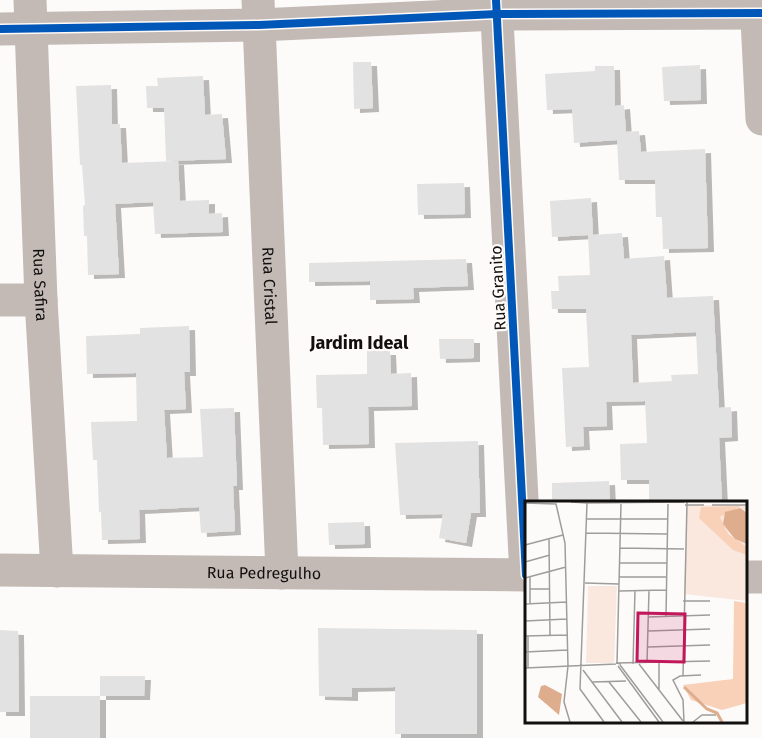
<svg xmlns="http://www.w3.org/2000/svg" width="762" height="738" viewBox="0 0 762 738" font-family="'Fira Sans',sans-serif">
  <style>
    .building { fill: #e3e2e2; fill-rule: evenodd; filter: url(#shadow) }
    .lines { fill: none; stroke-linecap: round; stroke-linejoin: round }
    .minor { stroke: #c3bab6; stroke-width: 33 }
    .cycleway-casing { stroke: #fefaf8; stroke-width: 11 }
    .cycleway { stroke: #0057b8; stroke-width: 8 }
    .labels { text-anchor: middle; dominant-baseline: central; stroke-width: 4.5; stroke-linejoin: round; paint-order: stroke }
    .street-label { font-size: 16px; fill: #12100f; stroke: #fefaf8 }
    .neighbourhood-label { font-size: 18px; font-weight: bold; fill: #12100f; stroke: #fefaf8 }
    .inset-river { fill: none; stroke: #dead8e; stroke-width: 3 }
    .inset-road { fill: none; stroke: #9f9d9b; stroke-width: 1.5 }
    .view { fill: #c2185b; fill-opacity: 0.15; stroke: #c2185b; stroke-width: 3 }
    .inset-edge { fill: none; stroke: #12100f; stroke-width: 3 }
  </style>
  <defs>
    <filter id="shadow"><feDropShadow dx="6" dy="4" stdDeviation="0" flood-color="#0004"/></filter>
  </defs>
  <rect width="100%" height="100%" fill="#fdfbf9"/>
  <!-- building -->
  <g class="building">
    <polygon points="353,62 371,62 373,108 354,109"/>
    <polygon points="700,65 701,100 664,101 662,67"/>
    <polygon points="595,66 614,66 615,106 624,105 626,132 639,131 641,152 705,149 708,248 663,249 662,217 656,217 655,180 619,180 617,140 574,143 572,109 547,110 545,74 595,71"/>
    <polygon points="203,76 205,115 222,114 226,159 166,161 164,108 147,108 146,86 158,86 157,78"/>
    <polygon points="111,85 112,124 120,124 122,163 178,161 180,201 209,200 209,214 222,213 223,232 155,234 153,202 115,204 119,274 88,275 87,236 84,236 83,206 85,205 82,165 80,165 76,86"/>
    <polygon points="464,183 465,214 418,215 417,184"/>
    <path d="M591 198 593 235 622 233 624 259 664 256 667 298 713 296 719 408 731 407 732 437 719 438 722 502H649V480H621L620 444 647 443 645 401 606 402 607 426 583 427 584 446 566 447 562 368 589 367 586 309H552L551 291H559L558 276 590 275 588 235 552 237 550 201ZM696 332 698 374 671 375 672 381 633 383 631 335Z"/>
    <polygon points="466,259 468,286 413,288 414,299 370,300 370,281 309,282 309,263"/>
    <polygon points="189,326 190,372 184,372 186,409 164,410 167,458 203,457 200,409 234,408 237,486 233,486 235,531 201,533 199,507 139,510 140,539 102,540 101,512 99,512 97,460 93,460 91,422 137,421 136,373 87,374 86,336 140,334 140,328"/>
    <polygon points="439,339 474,339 474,358 440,359"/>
    <polygon points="367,351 390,351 391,374 411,373 412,406 368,407 369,444 323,445 322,408 317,408 316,375 367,374"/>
    <polygon points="478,441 480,513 471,513 466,543 439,538 443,514 400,515 395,443"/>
    <polygon points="609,481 610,502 552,502 552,483"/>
    <polygon points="364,522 365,544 329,545 328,523"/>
    <polygon points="318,628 477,630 477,734 395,734 395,687 352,688 352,697 319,696"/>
    <polygon points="0,630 18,631 19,712 0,712"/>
    <polygon points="100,676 145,676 144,696 100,696 100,738 30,738 30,696 100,696"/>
  </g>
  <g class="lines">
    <!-- minor -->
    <g class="minor">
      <path id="s1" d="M30 0 41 300 57 571"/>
      <path id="s2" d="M258 0 282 573"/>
      <polyline points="496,0 526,575"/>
      <polyline points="756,0 762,119"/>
      <polyline points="0,29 259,25 497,14 762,13"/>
      <polyline points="0,300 41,300"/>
      <path id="s3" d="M0 570 526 575"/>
      <polyline points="746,577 762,577"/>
    </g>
    <!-- cycleway casing -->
    <g class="cycleway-casing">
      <g id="cycleway">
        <polyline points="496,0 526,575"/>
        <polyline points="0,29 259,25 497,14 762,13"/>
      </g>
    </g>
    <!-- cycleway -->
    <use href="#cycleway" class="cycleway"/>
  </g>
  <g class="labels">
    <!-- street labels -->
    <g class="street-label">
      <text stroke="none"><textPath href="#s1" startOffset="285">Rua Safira</textPath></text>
      <text stroke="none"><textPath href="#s2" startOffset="286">Rua Cristal</textPath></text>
      <text transform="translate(498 288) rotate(-93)">Rua Granito</text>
      <text stroke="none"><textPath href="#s3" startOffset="264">Rua Pedregulho</textPath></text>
    </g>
    <!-- neighbourhood labels -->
    <g class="neighbourhood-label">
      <text x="359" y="343">Jardim Ideal</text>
    </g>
  </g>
  <!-- overview -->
  <g transform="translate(525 501)">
    <rect width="222" height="222" fill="#fdfbf9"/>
    <path d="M162 4H222V100L159 93ZM63 85H92L89 162H61Z" fill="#fae8de"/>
    <path d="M216 5 195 16 203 33 222 46V54L208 49 174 17 176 6ZM209 100 222 102V202L197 209 166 199 158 184 208 178Z" fill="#f9d0b8"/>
    <path d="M215 7 222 12V43L210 38 198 23 200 11ZM20 184 37 193 34 214 13 196 16 185Z" fill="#dead8e"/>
    <path class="inset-river" d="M159 186 182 208 192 212 197 221"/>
    <path class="inset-road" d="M46 1 62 2 55 188 79 221M0 2 31 3 40 42 43 165 39 201 45 221M62 2 159 1M160 4H179M187 4H222M62 18H143M61 32 142 33M24 37 25 134M0 44 38 34M95 47 159 48M0 61 25 54M94 62H142M94 76H141M0 77 41 66M60 82 94 83M5 88H25M94 90 141 89M158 100H185M0 103 42 101M5 103V76M141 115 143 3M123 116 185 114M0 120 42 118M123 130 185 128M0 135 42 134M123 146 185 144M0 151 42 149M92 162 96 3M122 162 124 89M96 163 91 162 185 160M108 163 110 89M114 163 158 220M95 164 138 221M93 165 134 221M0 167 91 163M3 167V135M58 169 97 221M158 175 162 1M67 181 101 180M84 181 116 221M134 188V162M159 221 158 199 148 179 155 175 176 174M168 221 177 214H191"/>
    <path class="view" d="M113 112 160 113 159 161 112 160Z"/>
    <rect width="222" height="222" class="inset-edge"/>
  </g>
</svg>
